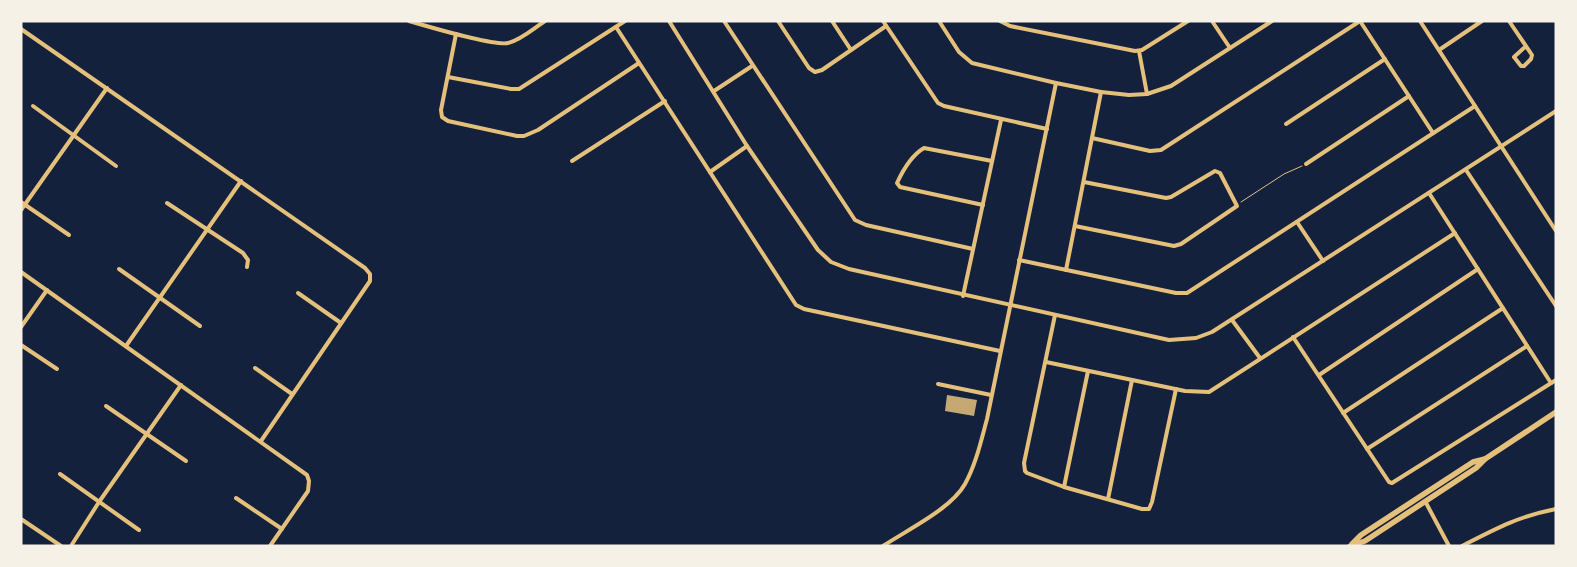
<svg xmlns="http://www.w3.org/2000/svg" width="1577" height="567" viewBox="0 0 1577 567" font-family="Mulish,sans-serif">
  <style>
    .building { fill: #c6a872 }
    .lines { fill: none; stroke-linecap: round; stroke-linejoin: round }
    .path { stroke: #e5c07b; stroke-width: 1 }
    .minor { stroke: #e5c07b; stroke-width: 4 }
    .primary { stroke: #e5c07b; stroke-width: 5.5 }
  </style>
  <rect width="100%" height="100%" fill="#14213d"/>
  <!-- building -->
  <polygon class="building" points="947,395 977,400 974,416 945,411"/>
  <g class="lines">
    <!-- path -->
    <polyline class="path" points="1241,202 1284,174 1302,166"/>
    <!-- minor -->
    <g class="minor">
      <path d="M409 21C426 26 495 46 508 43 521 40 534 28 545 21"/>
      <polyline points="669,21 747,146 818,250 831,262 849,269 1169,340 1196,338 1212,332 1556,111"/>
      <polyline points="724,21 855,220 866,225 973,249"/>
      <polyline points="778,21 809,68 815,72 822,70 886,26"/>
      <polyline points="832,21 851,50"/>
      <polyline points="883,21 938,103 944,106 1047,129"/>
      <polyline points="939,21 959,52 972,63 1056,83 1101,92 1129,95 1147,94 1171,86 1272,21"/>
      <polyline points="1000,21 1010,26 1135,51 1142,50 1188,21"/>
      <polyline points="1212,21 1230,48"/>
      <polyline points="1360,21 1433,133"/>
      <polyline points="1420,21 1556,231"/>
      <polyline points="1509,21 1532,55 1531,59 1524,66 1521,66 1514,57 1525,47"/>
      <polyline points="616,27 796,305 804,309 1000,351"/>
      <polyline points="21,29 365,268 370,274 370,281 261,441"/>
      <polyline points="456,34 441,110 442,117 448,121 517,136 524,136 538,130 639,63"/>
      <polyline points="1439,50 1482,21"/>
      <polyline points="1139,51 1147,94"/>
      <polyline points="448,77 511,89 519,89 625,21"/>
      <polyline points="714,91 752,66"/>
      <polyline points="33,106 116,166"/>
      <polyline points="1286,124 1385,59"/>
      <polyline points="1092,138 1150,151 1161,150 1360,21"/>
      <polyline points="572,161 665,101"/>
      <polyline points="1306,164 1409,96"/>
      <polyline points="1466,170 1556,306"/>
      <polyline points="710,172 747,146"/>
      <polyline points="1429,193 1551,383"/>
      <polyline points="21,202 69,235"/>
      <polyline points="167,203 243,253 248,260 247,267"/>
      <path d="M983 205 900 187 897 183C903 170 912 155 924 148L992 161"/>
      <polyline points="21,210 107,88"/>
      <polyline points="1297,222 1323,261"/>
      <polyline points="1075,226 1174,246 1181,244 1237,206 1220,173 1215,171 1171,197 1166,198 1084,182"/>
      <polyline points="1019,260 1176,293 1187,293 1475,106"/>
      <polyline points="119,269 200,326"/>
      <polyline points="1066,270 1101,92"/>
      <polyline points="21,272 307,475 309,481 308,491 270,546"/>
      <polyline points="298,293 341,323"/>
      <polyline points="963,296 1001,120"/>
      <polyline points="1055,315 1024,463 1025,471 1027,473 1064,487 1142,509 1149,509 1152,502 1176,389"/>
      <polyline points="1232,320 1260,358"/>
      <polyline points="21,327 47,290"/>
      <polyline points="1293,337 1389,482 1392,483 1556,380"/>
      <polyline points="21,345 57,369"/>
      <polyline points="126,346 241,181"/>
      <polyline points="1046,362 1185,391 1209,392 1455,233"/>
      <polyline points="255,368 292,394"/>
      <polyline points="1319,375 1478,269"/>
      <polyline points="938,384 991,395"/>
      <polyline points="106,406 186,461"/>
      <polyline points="1343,413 1503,308"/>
      <polyline points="1367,449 1527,346"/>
      <polyline points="60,474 139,530"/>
      <polyline points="1064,487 1088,371"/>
      <polyline points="236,498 282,529"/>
      <polyline points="1108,499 1132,380"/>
      <polyline points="1425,501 1449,546"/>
      <polyline points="21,519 61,546"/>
      <polyline points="71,546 99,502 181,385"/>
      <path d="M883 546C907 530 951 509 965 484 976 464 981 441 987 419L1056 83"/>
      <path d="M1462 546C1495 529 1519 516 1556 509"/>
    </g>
    <!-- primary -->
    <g class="primary">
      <polyline points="1352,544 1361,535 1473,462 1485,459"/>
      <polyline points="1350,546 1365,541 1476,468 1485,459 1556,412"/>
    </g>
  </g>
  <!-- border -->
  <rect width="1577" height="567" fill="none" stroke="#f6f1e7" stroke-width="45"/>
</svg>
